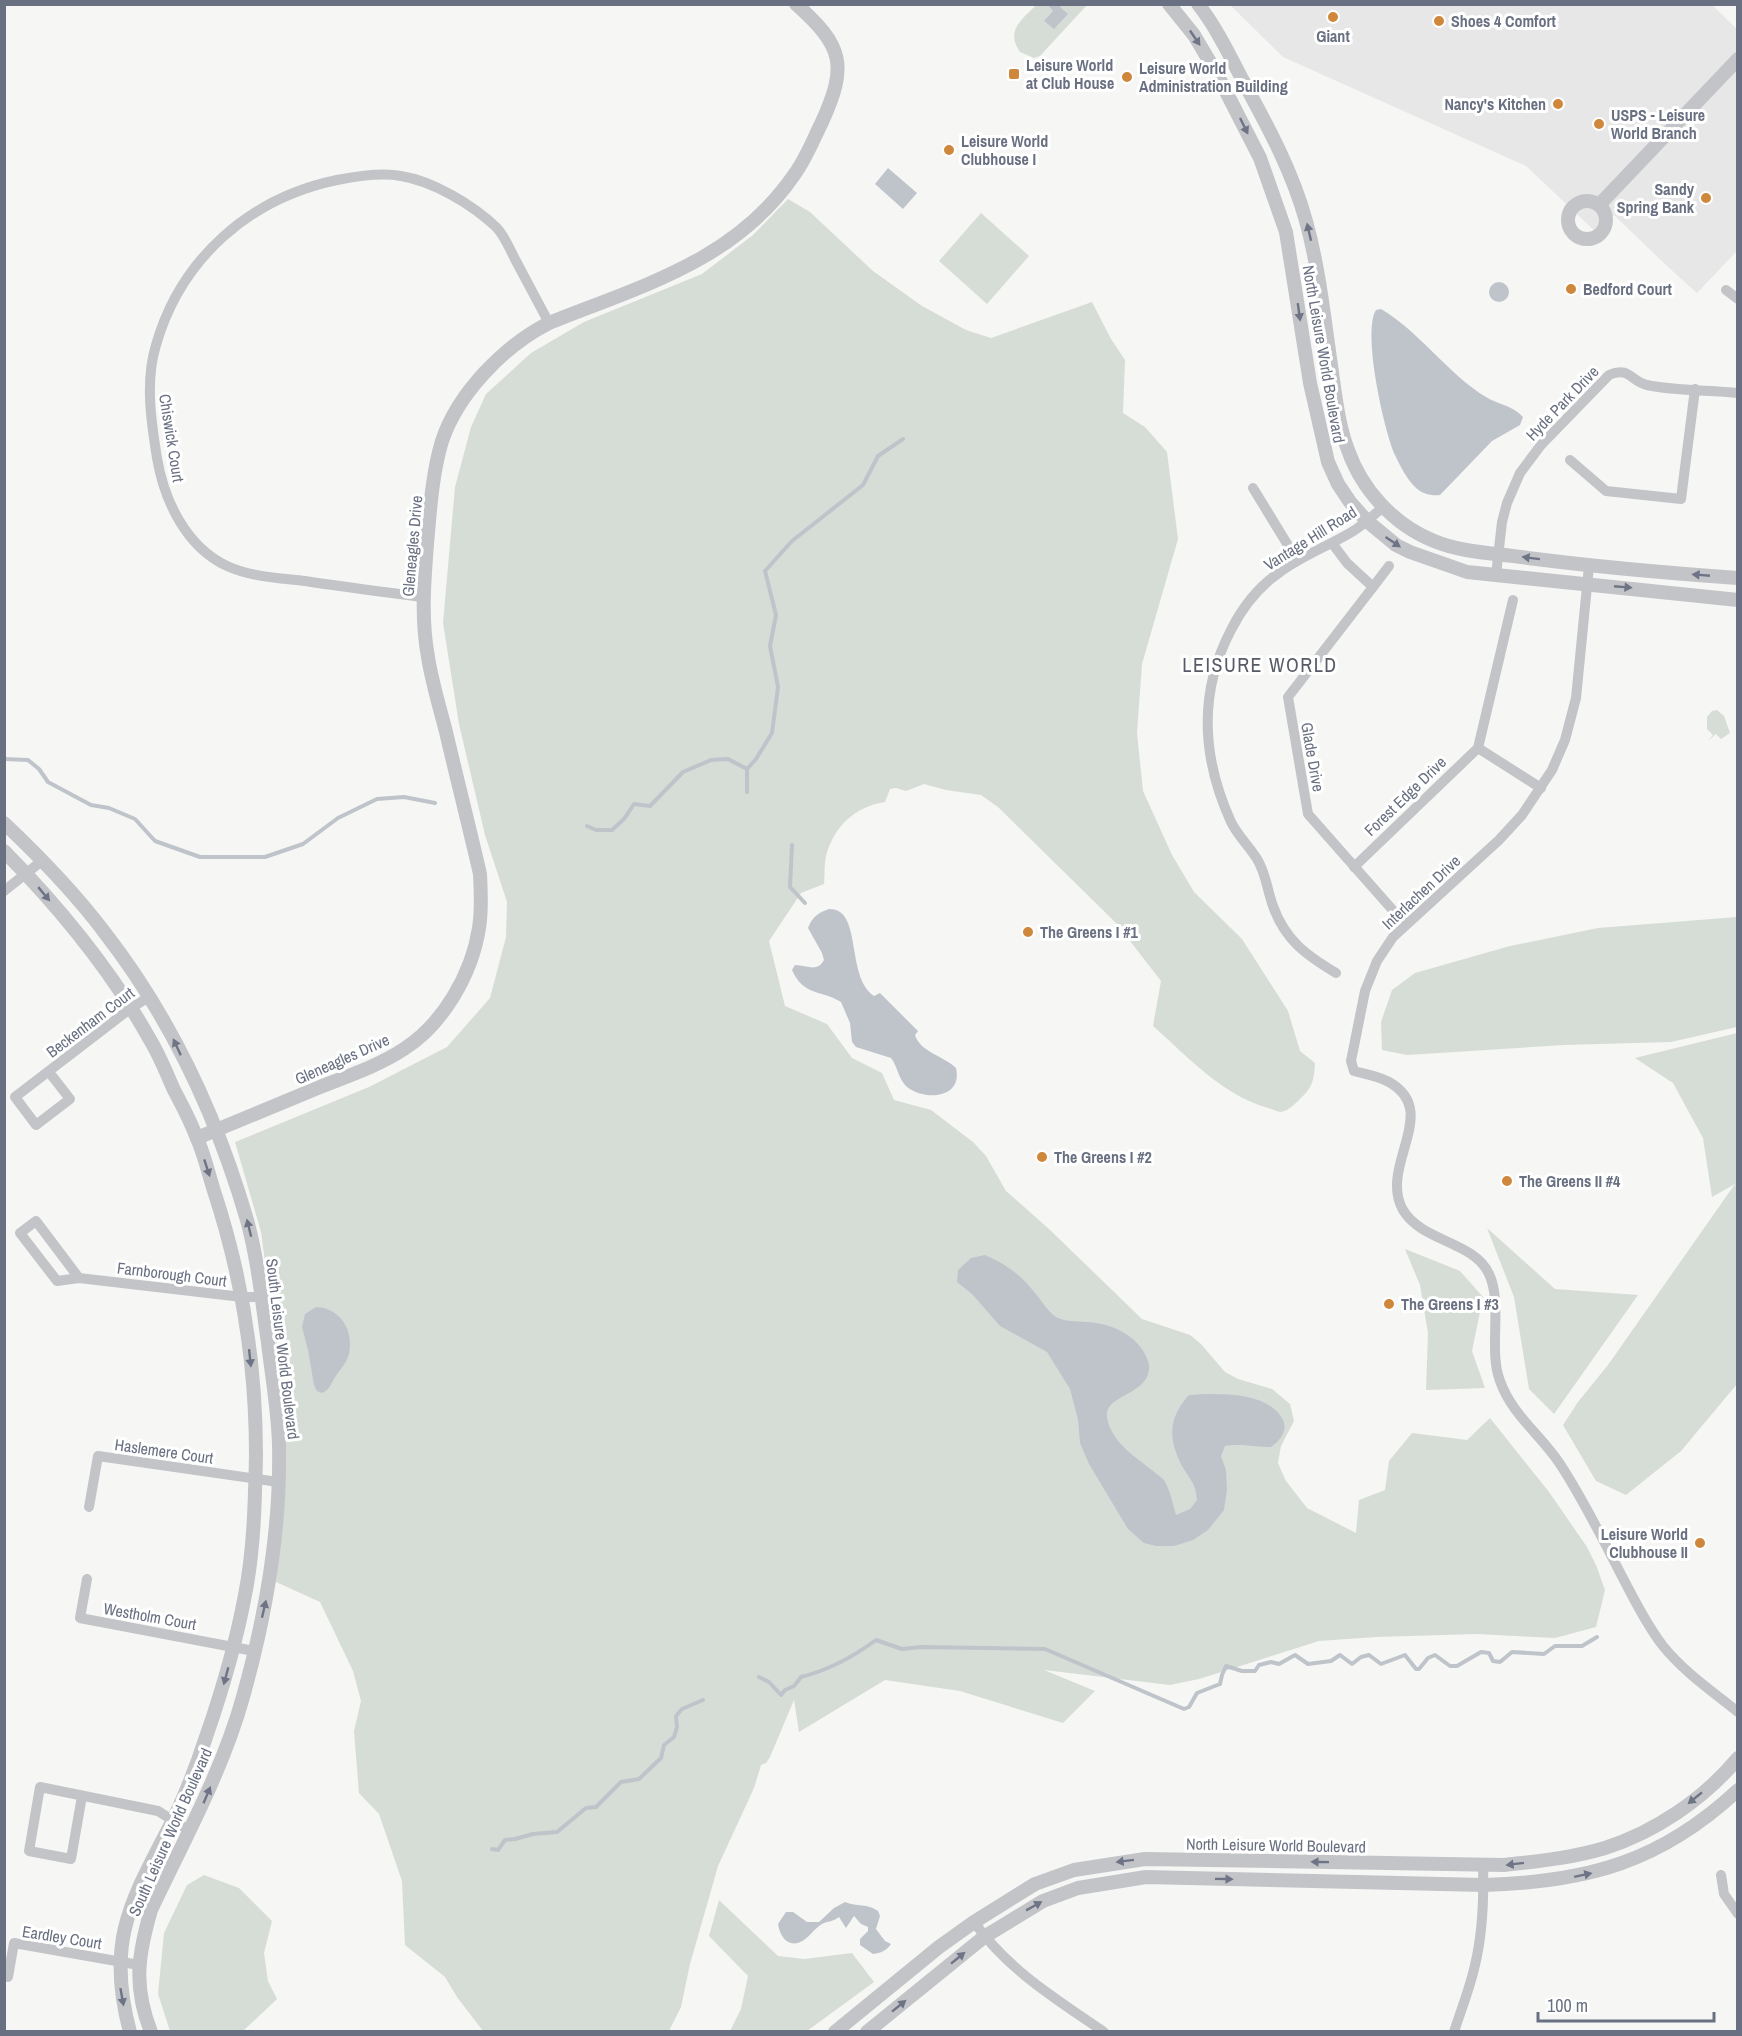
<svg xmlns="http://www.w3.org/2000/svg" width="1742" height="2036" viewBox="0 0 1742 2036" font-family="'Archivo Narrow',sans-serif">
  <style>
    .built { fill: #e7e7e7 }
    .green { fill: #d6ddd6 }
    .water { fill: #bfc4cb }
    .lines { fill: none; stroke-linecap: round; stroke-linejoin: round }
    .stream { stroke: #bfc4cb; stroke-width: 4 }
    .minor { stroke: #c3c4c8; stroke-width: 10 }
    .tertiary { stroke: #c3c4c8; stroke-width: 14 }
    .oneway { fill: #6e7485 }
    .poi-dot { fill: #cf873b; stroke: #fff; stroke-width: 2 }
    .labels { text-anchor: middle; dominant-baseline: central; stroke-width: 6; stroke-linejoin: round; paint-order: stroke }
    .poi-label { font-size: 16px; font-weight: bold; fill: #697081; stroke: #fff; text-anchor: start }
    .street-label { font-size: 16px; fill: #697081; stroke: #fff }
    .quarter-label { font-size: 20px; letter-spacing: 1.5px; fill: #565b67; stroke: #fff }
  </style>
  <rect width="100%" height="100%" fill="#f6f6f4"/>
  <!-- built -->
  <polygon class="built" points="1230,5 1712,5 1737,29 1737,251 1697,293 1667,266 1614,215 1598,234 1526,166 1283,57"/>
  <!-- green -->
  <g class="green">
    <path d="M1036 5H1087L1040 56 1034 58 1020 52C1005 30 1022 20 1036 5Z"/>
    <path d="M788 199 810 212 873 271 922 306 966 330 991 338 1092 302 1111 339 1125 360 1123 413 1145 427 1167 452 1178 539 1142 664 1137 733 1143 791 1172 855 1194 892 1242 939 1288 1011 1300 1051 1315 1063C1314 1080 1313 1087 1300 1099 1295 1104 1288 1111 1281 1112 1277 1112 1272 1109 1268 1108 1222 1095 1187 1056 1153 1026L1161 981 1116 923 998 807 981 795 946 790 924 784 906 791 896 788 890 789 885 802C856 806 834 826 826 856 824 865 825 875 824 884L801 893 769 941 785 1006 827 1024 852 1058 882 1073 894 1100 931 1110 973 1142 986 1156 1006 1191 1049 1229 1142 1319 1190 1335 1201 1344 1225 1372 1238 1379 1272 1389 1290 1404 1294 1421 1281 1446 1278 1463 1286 1481 1307 1508 1356 1533 1359 1500 1385 1490 1389 1461 1412 1433 1467 1440 1490 1418 1549 1492 1587 1547 1596 1565 1605 1590 1596 1627 1555 1638 1476 1634 1376 1637 1319 1641 1199 1679 1170 1685 1044 1670 1095 1691 1063 1723 960 1691 885 1680 799 1732 794 1700 770 1757 766 1763 761 1765 754 1788 718 1866 690 1964 681 2007 669 2031H483L457 1997 445 1977 405 1945 402 1881 379 1814 359 1793 354 1731 361 1701 353 1671 320 1602 276 1582 286 1464 274 1327 261 1232 235 1142 369 1087 447 1047 490 998 506 937 507 902 485 835 459 724 443 623 455 487 471 427 486 394 531 353 584 322 702 274 753 235Z"/>
    <polygon points="981,213 1029,256 987,304 939,261"/>
    <polygon points="1717,710 1724,716 1730,733 1721,739 1716,734 1708,741 1713,735 1707,729 1707,717 1712,711"/>
    <polygon points="1737,917 1737,1027 1671,1042 1564,1045 1407,1055 1382,1050 1381,1022 1392,990 1415,973 1510,946 1598,928"/>
    <polygon points="1737,1033 1737,1384 1681,1451 1626,1495 1596,1481 1563,1425 1578,1402 1608,1365 1735,1184 1712,1197 1703,1138 1673,1083 1635,1058"/>
    <polygon points="1487,1228 1555,1289 1638,1295 1554,1414 1529,1389 1514,1297"/>
    <polygon points="1405,1249 1460,1271 1483,1297 1472,1351 1485,1388 1426,1390 1428,1333 1420,1285"/>
    <polygon points="204,1875 239,1888 272,1921 264,1953 268,1981 277,1999 243,2031 170,2031 158,1994 164,1933 187,1885"/>
    <polygon points="719,1900 778,1956 804,1959 852,1953 874,1982 807,2031 730,2031 741,2009 748,1976 709,1936"/>
  </g>
  <!-- water -->
  <g class="water">
    <polygon points="1048,5 1062,5 1060,7 1068,14 1054,29 1044,21 1053,11"/>
    <polygon points="888,168 917,193 903,209 875,184"/>
    <circle cx="1499" cy="292" r="10"/>
    <path d="M1381 309C1420 332 1449 375 1486 397 1499 405 1512 405 1523 417L1520 425 1492 441 1440 495C1431 496 1422 494 1415 487 1407 479 1400 466 1395 455 1384 430 1362 332 1376 310Z"/>
    <path d="M829 909C863 908 845 976 874 996L880 993 918 1031 915 1035C920 1052 944 1056 956 1068 963 1099 925 1101 907 1087 898 1079 898 1067 891 1058L856 1047 852 1042 850 1023 841 1002C822 990 803 996 792 970L795 965C807 965 817 973 824 960L822 953 808 928C812 917 818 913 829 909Z"/>
    <path d="M985 1255C1006 1264 1021 1275 1035 1293 1042 1301 1047 1311 1056 1317 1065 1322 1077 1321 1087 1322 1108 1323 1130 1332 1142 1349 1146 1356 1150 1362 1149 1370 1145 1398 1099 1394 1108 1422 1115 1445 1136 1457 1153 1471 1156 1474 1161 1477 1164 1480 1170 1490 1173 1504 1176 1515L1190 1509 1197 1500C1196 1483 1190 1480 1182 1466 1168 1439 1168 1418 1189 1395 1216 1393 1269 1391 1283 1420 1288 1431 1280 1441 1271 1447 1257 1447 1238 1443 1225 1446L1221 1456 1226 1470 1227 1489 1224 1510 1208 1530 1193 1540 1174 1546H1156L1144 1543 1128 1529 1089 1464 1080 1443 1078 1420 1070 1389 1047 1352 1000 1326 972 1294 957 1282 958 1270 971 1258Z"/>
    <path d="M316 1307C341 1308 354 1331 349 1354 346 1365 339 1370 334 1379 330 1385 330 1389 322 1393L317 1391 314 1385 308 1350 302 1327 305 1314Z"/>
    <path d="M845 1902C857 1907 867 1903 878 1911L880 1916 876 1929 885 1941 891 1944C886 1951 881 1953 873 1954L860 1945V1939L868 1931V1927L861 1924 854 1916 846 1928 839 1917C833 1922 828 1921 822 1924 815 1928 810 1936 804 1940 789 1950 780 1937 778 1924L786 1912H793L807 1922H819L834 1908Z"/>
  </g>
  <g class="lines">
    <!-- stream -->
    <g class="stream">
      <polyline points="4,759 28,760 39,769 48,782 91,805 109,808 135,819 155,841 200,857 265,857 303,844 338,818 377,799 404,797 435,803"/>
      <polyline points="747,792 747,769"/>
      <polyline points="587,826 596,830 612,830 624,819 634,804 650,806 683,772 711,760 728,759 747,769 756,759 772,733 778,687 770,646 776,615 765,571 792,541 863,485 878,456 903,439"/>
      <polyline points="792,845 790,887 805,903"/>
      <path d="M759 1677 769 1682 781 1695 785 1690 794 1686 801 1677C829 1670 853 1657 876 1640L902 1649 921 1647 1045 1649 1184 1709 1189 1707 1197 1693 1220 1684 1222 1675 1226 1666 1242 1671H1255L1259 1665 1271 1662 1279 1664 1295 1655 1308 1664 1331 1661 1340 1655 1352 1664 1361 1657 1369 1655 1381 1664 1405 1655 1416 1669H1419L1428 1658 1435 1655 1450 1666H1457L1481 1652 1489 1653 1493 1661 1500 1662 1512 1652 1544 1654 1555 1646H1582L1597 1637"/>
      <polyline points="492,1849 498,1850 505,1840 515,1839 533,1834 557,1832 586,1808 596,1807 621,1782 639,1779 661,1758 664,1745 674,1737 677,1727 676,1716 682,1709 703,1700"/>
    </g>
    <!-- minor -->
    <g class="minor">
      <polyline points="1726,290 1738,299"/>
      <polyline points="1570,460 1606,491 1681,499 1695,389"/>
      <polyline points="1253,488 1297,560"/>
      <polyline points="1332,543 1347,563 1373,587 1288,697 1308,814 1405,924"/>
      <path d="M1589 566 1576 698 1565 740 1552 770 1522 815 1499 840 1393 937 1377 961 1365 991 1351 1061 1354 1071C1365 1074 1378 1076 1389 1082 1442 1112 1378 1166 1403 1210 1422 1242 1474 1241 1489 1274 1503 1303 1488 1350 1500 1381 1512 1415 1541 1435 1560 1464 1585 1502 1605 1544 1626 1584 1637 1605 1648 1627 1663 1646 1684 1672 1712 1691 1738 1712"/>
      <path d="M1496 575 1502 522 1507 503 1520 473 1541 445 1609 375C1630 366 1631 382 1647 385 1675 391 1709 390 1738 393"/>
      <polyline points="1373,587 1389,566"/>
      <path d="M423 597C384 592 344 587 305 581 279 578 251 577 227 566 186 547 164 500 157 458 151 421 145 381 156 345 181 258 250 198 337 180 357 176 381 172 401 176 433 181 473 205 496 227 505 236 510 250 516 261 527 282 538 302 549 323"/>
      <polyline points="1478,748 1541,788"/>
      <polyline points="1354,867 1478,748 1513,600"/>
      <polyline points="4,891 43,860"/>
      <path d="M1336 973C1306 955 1285 940 1273 906 1267 890 1266 873 1257 859 1249 846 1238 836 1231 822 1202 758 1198 693 1231 630 1243 606 1258 587 1280 572 1303 555 1331 545 1355 530 1365 523 1374 515 1383 507"/>
      <polyline points="49,1072 70,1099 36,1125 15,1097 131,1008 149,997"/>
      <polyline points="79,1278 57,1281 20,1233 36,1221 79,1278 242,1297 262,1297"/>
      <polyline points="89,1507 98,1456 278,1482"/>
      <polyline points="87,1579 80,1618 254,1651"/>
      <polyline points="82,1796 71,1859 29,1851 40,1787 158,1811 190,1831"/>
      <polyline points="1721,1875 1724,1894 1738,1914"/>
      <path d="M974 1922C1008 1970 1056 1999 1104 2032"/>
      <polyline points="8,1977 14,1943 139,1965"/>
      <path d="M1454 2032C1461 2010 1470 1988 1475 1965 1483 1932 1484 1898 1483 1864"/>
    </g>
    <!-- tertiary -->
    <g class="tertiary">
      <polyline points="1169,4 1194,35 1217,74 1260,158 1286,232 1310,383 1328,462 1338,484 1350,502 1367,521 1396,545 1410,552 1467,572 1738,600"/>
      <path d="M1198 4C1216 27 1229 54 1242 79 1267 125 1292 170 1306 221 1319 268 1324 317 1331 365 1335 393 1338 424 1348 450 1362 490 1394 525 1434 541 1463 553 1496 553 1528 558 1598 567 1667 573 1738 578"/>
      <circle cx="1587" cy="220" r="19"/>
      <polyline points="1599,205 1738,59"/>
      <path d="M4 823C40 857 75 893 105 933 170 1017 217 1117 247 1220 258 1260 262 1302 268 1343 272 1377 278 1410 279 1444 281 1529 266 1615 243 1697 222 1772 184 1840 151 1910 138 1955 133 1986 151 2032"/>
      <path d="M4 851C59 907 111 970 149 1038 159 1054 166 1072 174 1090 182 1105 190 1120 196 1136 204 1153 208 1172 214 1191 242 1276 256 1365 256 1455 255 1501 254 1550 245 1595 236 1643 222 1691 206 1737 197 1765 186 1793 173 1820 132 1900 105 1939 130 2032"/>
      <path d="M197 1138C238 1121 279 1104 320 1087 348 1076 378 1066 404 1049 443 1024 472 974 479 928 482 910 481 892 480 874 469 826 457 779 446 732 440 708 432 683 428 657 421 619 424 583 427 544 430 511 432 474 442 441 458 393 504 346 549 323 641 286 735 261 794 175 806 159 813 140 822 122 848 65 843 46 796 4"/>
      <path d="M835 2032 939 1947 974 1922 1035 1884 1074 1870 1145 1859 1504 1865C1538 1861 1572 1858 1605 1848 1655 1832 1704 1799 1738 1758"/>
      <path d="M867 2032 984 1937 1043 1901 1078 1888 1146 1877 1484 1885C1587 1882 1661 1862 1738 1790"/>
    </g>
  </g>
  <!-- one-way arrows -->
  <defs><path id="oneway-solid" d="M-6-.8H1V-3.2L6.5 0L1 3.2V.8H-6Z" transform="scale(1.5)"/></defs>
  <g class="oneway">
    <use href="#oneway-solid" transform="translate(1195 38) rotate(56)"/>
    <use href="#oneway-solid" transform="translate(1244 126) rotate(64)"/>
    <use href="#oneway-solid" transform="translate(1309 232) rotate(-103)"/>
    <use href="#oneway-solid" transform="translate(1299 312) rotate(82)"/>
    <use href="#oneway-solid" transform="translate(1393 542) rotate(34)"/>
    <use href="#oneway-solid" transform="translate(1531 558) rotate(-173)"/>
    <use href="#oneway-solid" transform="translate(1701 575) rotate(-175)"/>
    <use href="#oneway-solid" transform="translate(1623 587) rotate(5)"/>
    <use href="#oneway-solid" transform="translate(44 894) rotate(50)"/>
    <use href="#oneway-solid" transform="translate(177 1047) rotate(-115)"/>
    <use href="#oneway-solid" transform="translate(207 1168) rotate(72)"/>
    <use href="#oneway-solid" transform="translate(249 1228) rotate(-104)"/>
    <use href="#oneway-solid" transform="translate(250 1358) rotate(84)"/>
    <use href="#oneway-solid" transform="translate(264 1609) rotate(-77)"/>
    <use href="#oneway-solid" transform="translate(226 1676) rotate(105)"/>
    <use href="#oneway-solid" transform="translate(207 1795) rotate(-67)"/>
    <use href="#oneway-solid" transform="translate(1695 1798) rotate(141)"/>
    <use href="#oneway-solid" transform="translate(1125 1861) rotate(173)"/>
    <use href="#oneway-solid" transform="translate(1320 1862) rotate(-179)"/>
    <use href="#oneway-solid" transform="translate(1515 1864) rotate(173)"/>
    <use href="#oneway-solid" transform="translate(1583 1875) rotate(-12)"/>
    <use href="#oneway-solid" transform="translate(1224 1879) rotate(1)"/>
    <use href="#oneway-solid" transform="translate(1034 1906) rotate(-29)"/>
    <use href="#oneway-solid" transform="translate(958 1958) rotate(-39)"/>
    <use href="#oneway-solid" transform="translate(122 1997) rotate(80)"/>
    <use href="#oneway-solid" transform="translate(899 2006) rotate(-39)"/>
  </g>
  <!-- markers -->
  <g class="poi-dot">
    <circle cx="1333" cy="17" r="6"/>
    <circle cx="1439" cy="21" r="6"/>
    <rect x="1008" y="68" width="12" height="12" rx="3"/>
    <circle cx="1127" cy="77" r="6"/>
    <circle cx="1558" cy="104" r="6"/>
    <circle cx="1599" cy="124" r="6"/>
    <circle cx="949" cy="150" r="6"/>
    <circle cx="1706" cy="198" r="6"/>
    <circle cx="1571" cy="289" r="6"/>
    <circle cx="1028" cy="932" r="6"/>
    <circle cx="1042" cy="1157" r="6"/>
    <circle cx="1507" cy="1181" r="6"/>
    <circle cx="1389" cy="1304" r="6"/>
    <circle cx="1700" cy="1543" r="6"/>
  </g>
  <g class="labels">
    <!-- poi labels -->
    <g class="poi-label">
      <text x="1451" y="21">Shoes 4 Comfort</text>
      <text x="1333" y="36" text-anchor="middle">Giant</text>
      <text x="1026" y="65">Leisure World<tspan x="1026" dy="18">at Club House</tspan></text>
      <text x="1139" y="68">Leisure World<tspan x="1139" dy="18">Administration Building</tspan></text>
      <text x="1546" y="104" text-anchor="end">Nancy's Kitchen</text>
      <text x="1611" y="115">USPS - Leisure<tspan x="1611" dy="18">World Branch</tspan></text>
      <text x="961" y="141">Leisure World<tspan x="961" dy="18">Clubhouse I</tspan></text>
      <text x="1694" y="189" text-anchor="end">Sandy<tspan x="1694" dy="18">Spring Bank</tspan></text>
      <text x="1583" y="289">Bedford Court</text>
      <text x="1040" y="932">The Greens I #1</text>
      <text x="1054" y="1157">The Greens I #2</text>
      <text x="1519" y="1181">The Greens II #4</text>
      <text x="1401" y="1304">The Greens I #3</text>
      <text x="1688" y="1534" text-anchor="end">Leisure World<tspan x="1688" dy="18">Clubhouse II</tspan></text>
    </g>
    <!-- street labels -->
    <g class="street-label">
      <text transform="translate(1324 354) rotate(80)">North Leisure World Boulevard</text>
      <text transform="translate(1562 403) rotate(-46)">Hyde Park Drive</text>
      <text transform="translate(172 438) rotate(81)">Chiswick Court</text>
      <text transform="translate(1310 538) rotate(-32)">Vantage Hill Road</text>
      <text transform="translate(412 546) rotate(-85)">Gleneagles Drive</text>
      <text transform="translate(1313 757) rotate(80)">Glade Drive</text>
      <text transform="translate(1405 796) rotate(-44)">Forest Edge Drive</text>
      <text transform="translate(1421 892) rotate(-43)">Interlachen Drive</text>
      <text transform="translate(90 1022) rotate(-37)">Beckenham Court</text>
      <text transform="translate(342 1059) rotate(-24)">Gleneagles Drive</text>
      <text transform="translate(172 1274) rotate(7)">Farnborough Court</text>
      <text transform="translate(283 1349) rotate(83)">South Leisure World Boulevard</text>
      <text transform="translate(164 1451) rotate(8)">Haslemere Court</text>
      <text transform="translate(150 1616) rotate(10)">Westholm Court</text>
      <text transform="translate(170 1832) rotate(-66)">South Leisure World Boulevard</text>
      <text transform="translate(1276 1845) rotate(1)">North Leisure World Boulevard</text>
      <text transform="translate(62 1937) rotate(9)">Eardley Court</text>
    </g>
    <!-- quarter labels -->
    <g class="quarter-label">
      <text x="1260" y="664">LEISURE WORLD</text>
    </g>
  </g>
  <!-- border -->
  <rect width="1742" height="2036" fill="none" stroke="#697081" stroke-width="12"/>
  <!-- scale -->
  <path d="M1538 2012v9h176v-9" fill="none" stroke="#697081" stroke-width="3"/>
  <text x="1547" y="2012" font-size="18" fill="#697081" stroke="#ffffff" stroke-width="4.5" paint-order="stroke">100 m</text>
</svg>
